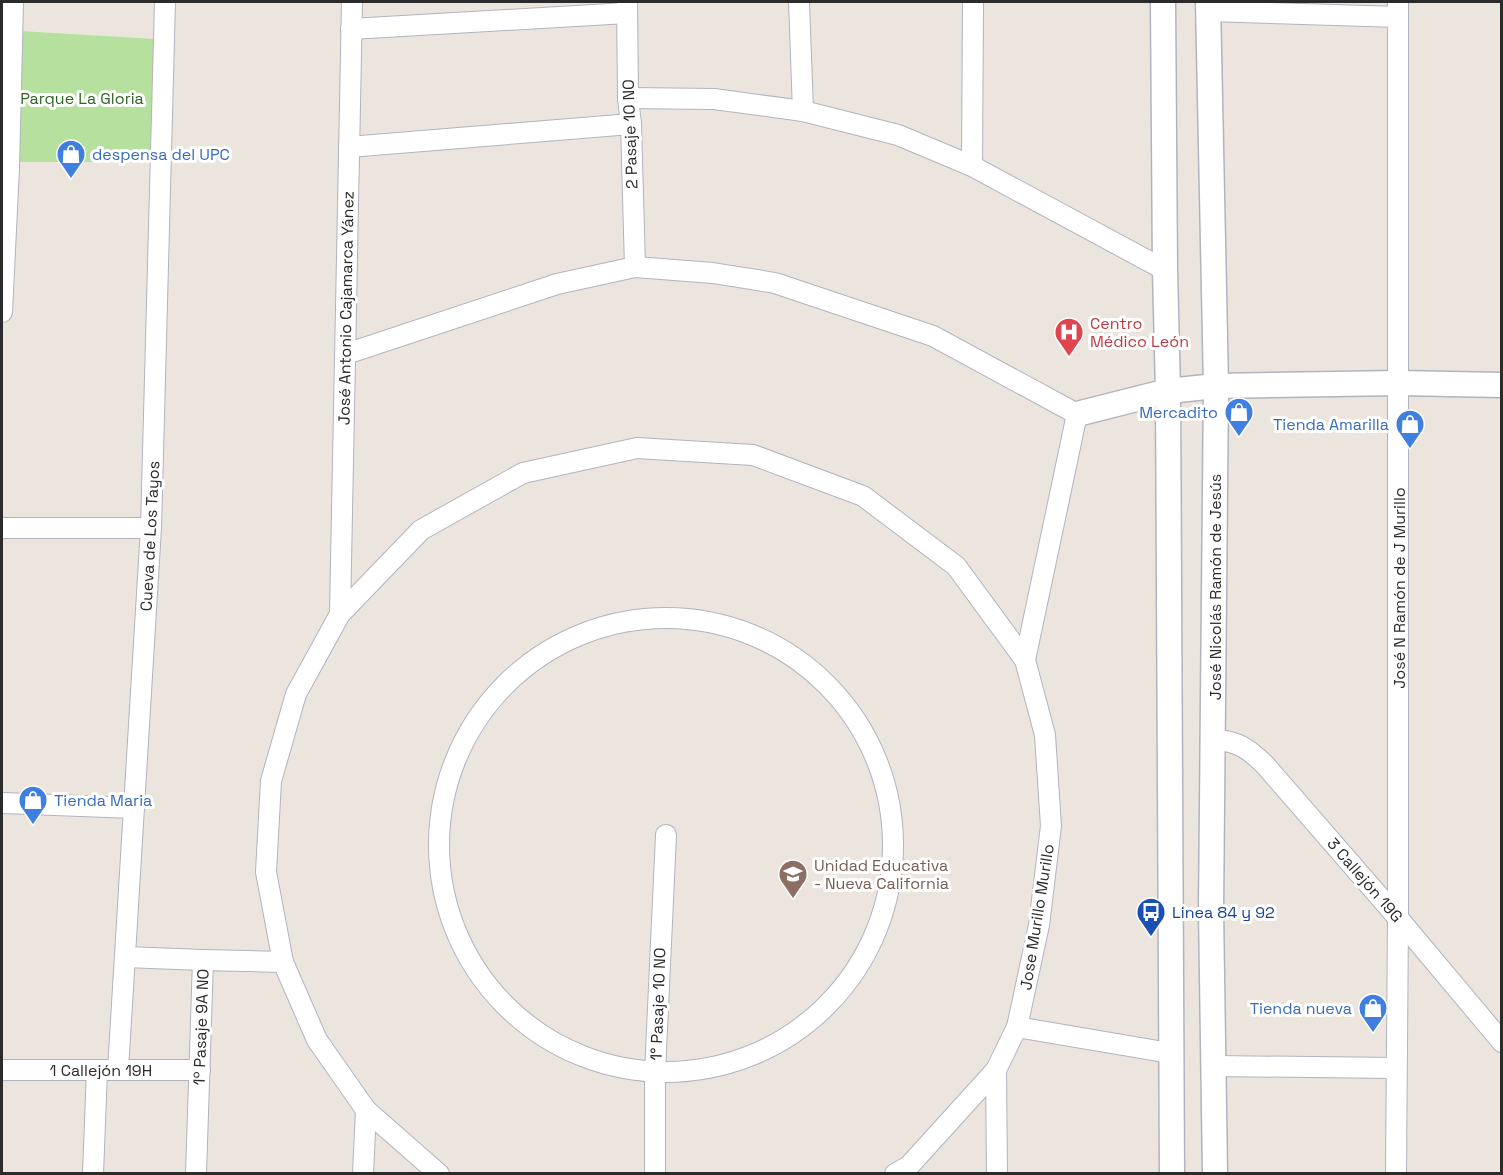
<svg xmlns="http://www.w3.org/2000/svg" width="1503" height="1175" viewBox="0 0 1503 1175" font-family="'Space Grotesk',sans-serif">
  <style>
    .green { fill: #b5e09d }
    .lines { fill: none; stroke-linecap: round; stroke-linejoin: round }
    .minor-casing { stroke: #b1b4be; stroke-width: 22 }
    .tertiary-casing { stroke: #b1b4be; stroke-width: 27 }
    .minor { stroke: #fff; stroke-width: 20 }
    .tertiary { stroke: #fff; stroke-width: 24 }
    .labels { text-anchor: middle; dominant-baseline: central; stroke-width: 6; stroke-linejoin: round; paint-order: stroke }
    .park-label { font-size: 16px; fill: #2e651e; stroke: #fff }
    .street-label { font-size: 16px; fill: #2b2b2b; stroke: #fff }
    .shop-label { font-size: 16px; fill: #366cbe; stroke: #fff; text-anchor: end }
    .health-label { font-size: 16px; fill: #be3a42; stroke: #fff; text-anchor: start }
    .education-label { font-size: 16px; fill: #785e54; stroke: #fff; text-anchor: start }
    .transit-label { font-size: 16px; fill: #164399; stroke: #fff; text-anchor: start }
  </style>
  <rect width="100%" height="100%" fill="#ece5de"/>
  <!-- green -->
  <polygon class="green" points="20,31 154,39 150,162 16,162"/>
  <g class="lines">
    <!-- minor casing -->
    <g class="minor-casing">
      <g id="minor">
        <polyline points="627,2 628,98 631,124 635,267"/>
        <polyline points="799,2 803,111"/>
        <polyline points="1209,11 1398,17"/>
        <polyline points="351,29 627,13"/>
        <polyline points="628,98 714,99 803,111 898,135 972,166 1165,270"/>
        <polyline points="349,147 631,124"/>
        <polyline points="972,166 973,2"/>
        <polyline points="2,312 9,168 13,2"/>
        <polyline points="346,354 557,284 635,267 713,273 775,283 933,336 1077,414 1025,660"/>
        <polyline points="2,528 151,528"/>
        <polyline points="340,614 352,2"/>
        <circle cx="666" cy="845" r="227"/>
        <path d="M1213 739C1238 742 1247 747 1265 765L1398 918 1502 1042"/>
        <polyline points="2,803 134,808"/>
        <polyline points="125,957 203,960"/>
        <polyline points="1017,1027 1170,1053"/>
        <polyline points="1214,1066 1396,1068"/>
        <polyline points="2,1070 200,1070"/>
        <polyline points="118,1070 151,528 165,2"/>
        <polyline points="996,1070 997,1174"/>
        <polyline points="93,1174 97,1070"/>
        <polyline points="196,1174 203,960 283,962"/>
        <polyline points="363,1174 366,1110"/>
        <polyline points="439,1174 366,1110 317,1040 283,962 266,872 271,781 296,694 340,614 421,530 523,473 637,448 753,455 863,496 956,566 1025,660 1045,735 1051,826 1039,925 1017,1027 996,1070 909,1166 895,1174"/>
        <polyline points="655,1174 655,1073 666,835"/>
        <polyline points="1396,1174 1398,918 1398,2"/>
      </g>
    </g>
    <!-- tertiary casing -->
    <g class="tertiary-casing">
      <g id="tertiary">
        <polyline points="1163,2 1165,270 1168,391 1172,1174"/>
        <polyline points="1208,2 1216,386 1211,910 1215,1174"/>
        <polyline points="1077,414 1168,391 1216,386 1399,383 1502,385"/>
      </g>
    </g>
    <!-- minor -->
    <use href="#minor" class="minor"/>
    <!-- tertiary -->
    <use href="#tertiary" class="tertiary"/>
  </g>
  <!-- icons -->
  <defs>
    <g id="shop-pin" transform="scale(1.5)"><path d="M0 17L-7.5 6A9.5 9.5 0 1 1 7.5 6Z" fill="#3f7fe0" stroke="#fff"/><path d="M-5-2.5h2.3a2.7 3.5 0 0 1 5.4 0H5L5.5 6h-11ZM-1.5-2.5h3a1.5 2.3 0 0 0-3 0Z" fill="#fff"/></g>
    <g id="hospital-pin" transform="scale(1.5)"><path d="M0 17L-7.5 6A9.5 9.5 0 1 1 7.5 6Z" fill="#e0444e" stroke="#fff"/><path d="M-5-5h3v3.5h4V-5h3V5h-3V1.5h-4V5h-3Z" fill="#fff"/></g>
    <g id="school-pin" transform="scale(1.5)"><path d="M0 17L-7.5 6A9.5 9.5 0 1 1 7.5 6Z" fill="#8d6e63" stroke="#fff"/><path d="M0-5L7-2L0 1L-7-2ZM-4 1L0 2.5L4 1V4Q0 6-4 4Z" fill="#fff"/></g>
    <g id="bus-pin" transform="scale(1.5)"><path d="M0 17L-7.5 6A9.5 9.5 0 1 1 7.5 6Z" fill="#1a4fb4" stroke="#fff"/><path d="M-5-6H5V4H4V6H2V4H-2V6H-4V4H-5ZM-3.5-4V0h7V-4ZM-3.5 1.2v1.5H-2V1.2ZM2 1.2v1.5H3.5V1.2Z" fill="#fff"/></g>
  </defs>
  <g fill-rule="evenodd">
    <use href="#shop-pin" x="71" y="154"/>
    <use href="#hospital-pin" x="1069" y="332"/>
    <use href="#shop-pin" x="1239" y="412"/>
    <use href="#shop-pin" x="1410" y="424"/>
    <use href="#shop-pin" x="33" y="800"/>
    <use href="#school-pin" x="793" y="874"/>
    <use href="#bus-pin" x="1151" y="912"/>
    <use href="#shop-pin" x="1373" y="1008"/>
  </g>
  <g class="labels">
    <!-- park labels -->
    <g class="park-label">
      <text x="82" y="98">Parque La Gloria</text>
    </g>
    <!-- street labels -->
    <g class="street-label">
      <text transform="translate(630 134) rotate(-92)">2 Pasaje 10 NO</text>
      <text transform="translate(346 308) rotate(-89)">José Antonio Cajamarca Yánez</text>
      <text transform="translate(150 536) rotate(-87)">Cueva de Los Tayos</text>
      <text transform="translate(1215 587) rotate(-90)">José Nicolás Ramón de Jesús</text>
      <text transform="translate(1399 588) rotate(-90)">José N Ramón de J Murillo</text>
      <text transform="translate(1365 880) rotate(49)">3 Callejón 19G</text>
      <text transform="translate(1037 917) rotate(-81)">Jose Murillo Murillo</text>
      <text transform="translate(658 1004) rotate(-88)">1° Pasaje 10 NO</text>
      <text transform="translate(201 1027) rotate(-88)">1º Pasaje 9A NO</text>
      <text x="101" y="1070">1 Callejón 19H</text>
    </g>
    <!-- shop labels -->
    <g class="shop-label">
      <text x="92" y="154" text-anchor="start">despensa del UPC</text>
      <text x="1218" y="412">Mercadito</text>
      <text x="1389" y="424">Tienda Amarilla</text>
      <text x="54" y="800" text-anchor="start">Tienda Maria</text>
      <text x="1352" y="1008">Tienda nueva</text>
    </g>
    <!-- health labels -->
    <g class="health-label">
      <text x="1090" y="323">Centro<tspan x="1090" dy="18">Médico León</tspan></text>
    </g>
    <!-- education labels -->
    <g class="education-label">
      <text x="814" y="865">Unidad Educativa<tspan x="814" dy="18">- Nueva California</tspan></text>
    </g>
    <!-- transit labels -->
    <g class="transit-label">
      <text x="1172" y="912">Linea 84 y 92</text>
    </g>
  </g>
  <!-- border -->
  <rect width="1503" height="1175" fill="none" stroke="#2b2b2b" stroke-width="6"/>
</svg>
